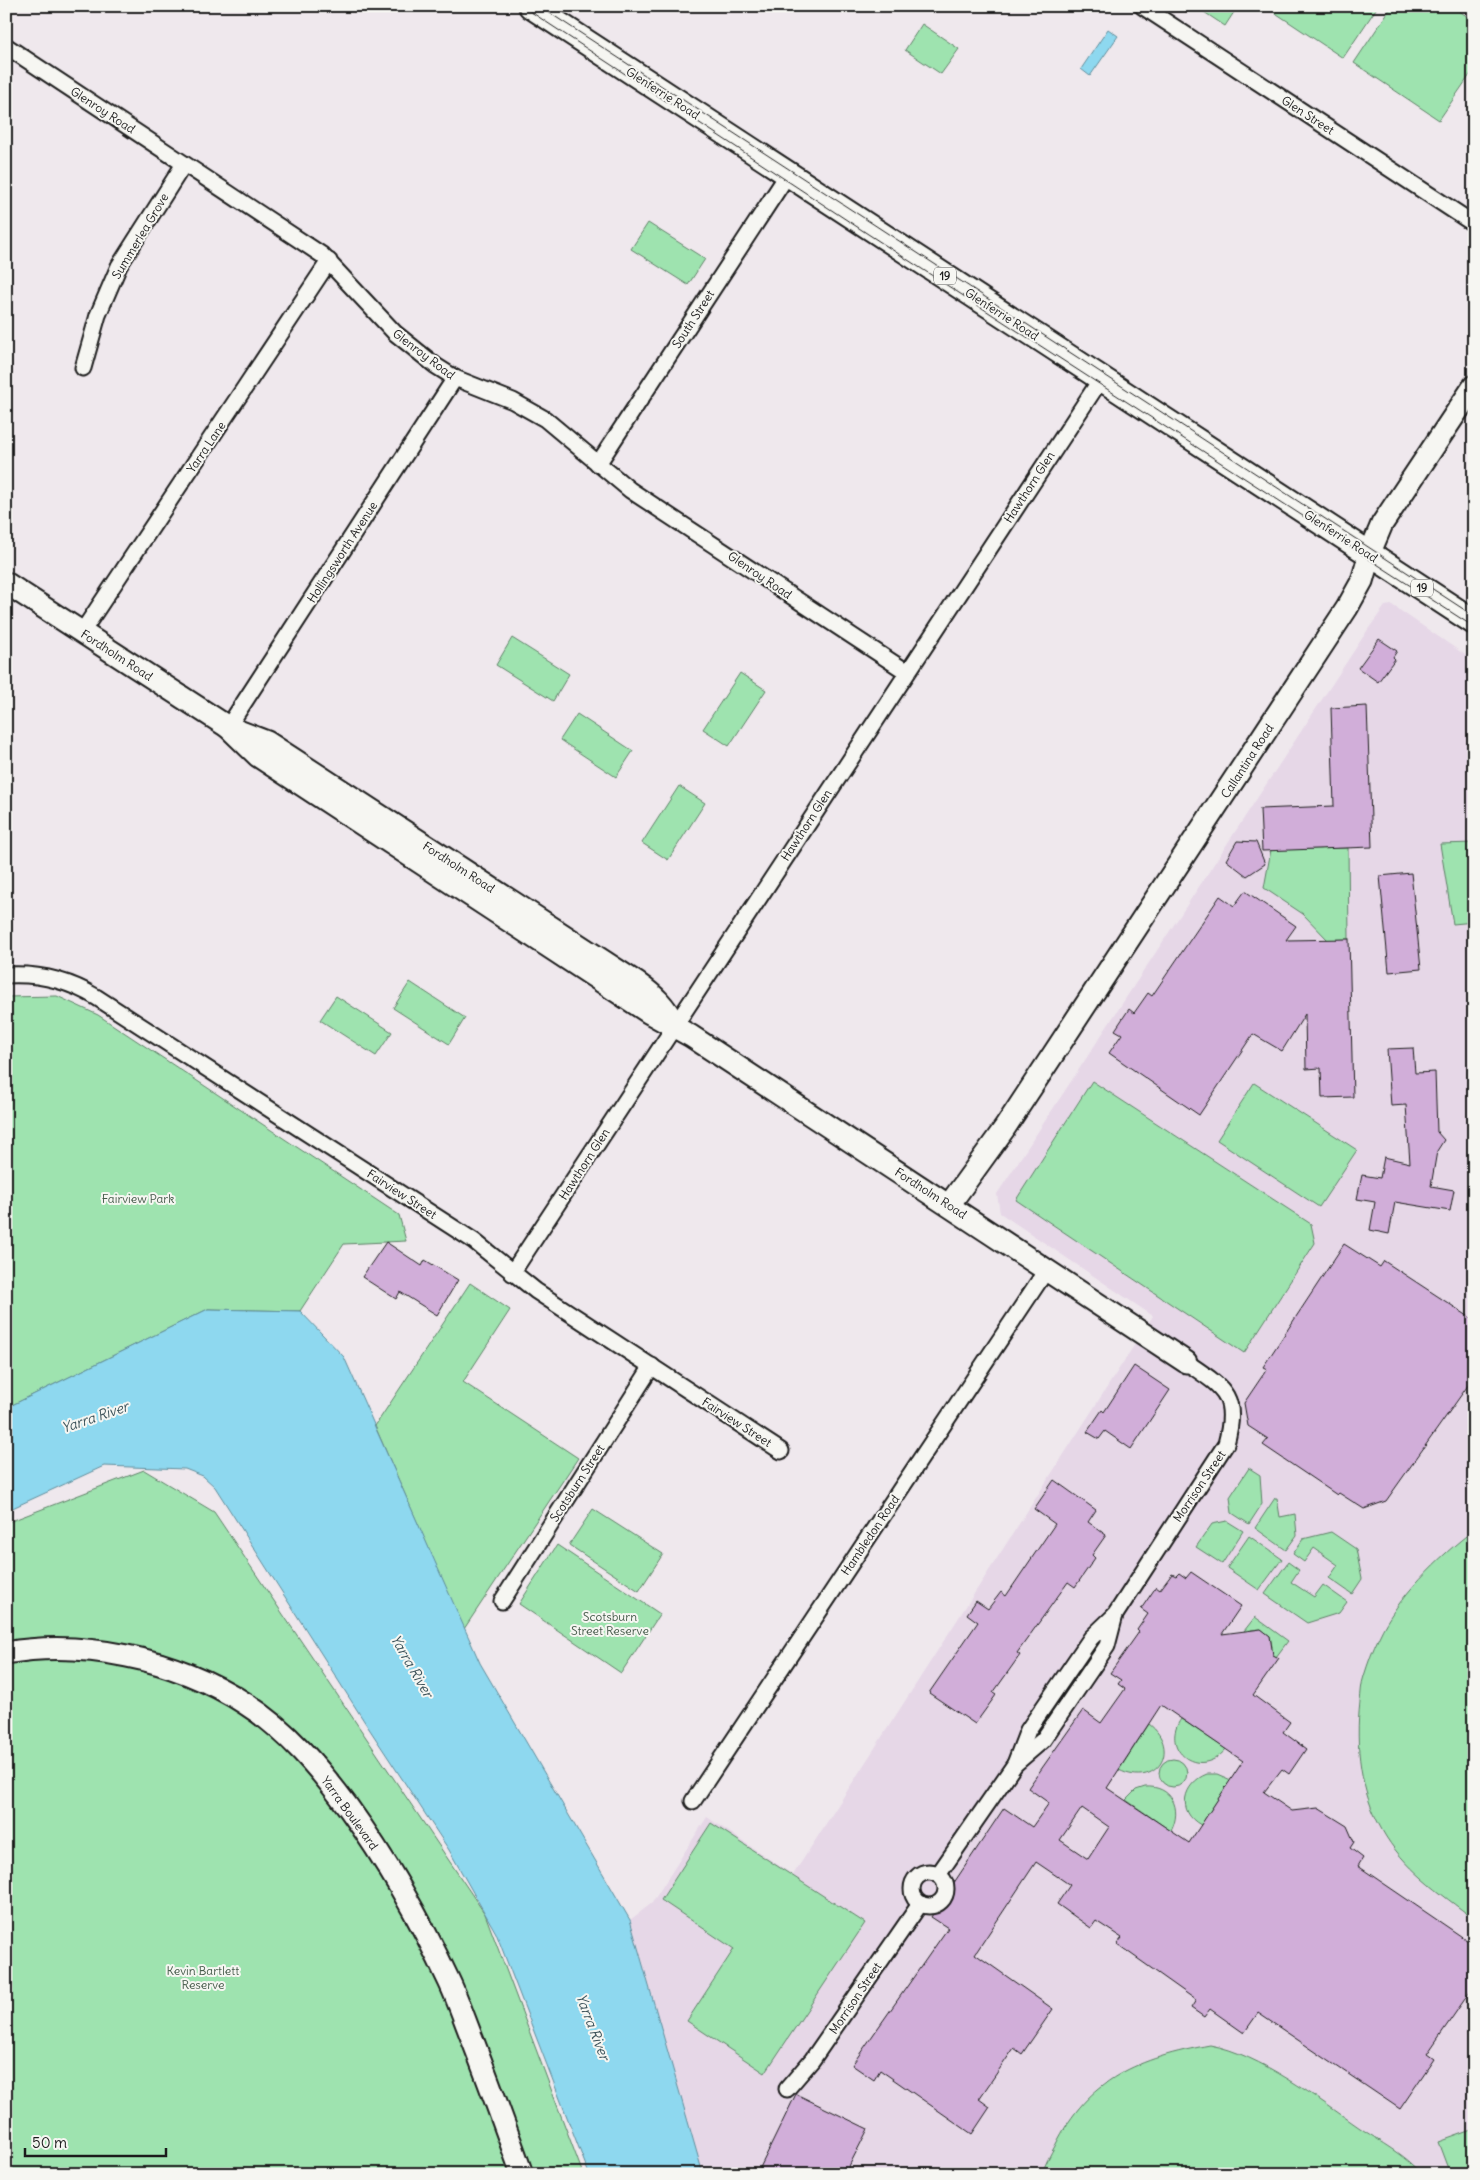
<svg xmlns="http://www.w3.org/2000/svg" width="1480" height="2180" viewBox="0 0 1480 2180" font-family="Delius,sans-serif">
  <style>
    .built { fill: #e6d7e7 }
    .green { fill: #9ee3af; stroke: #5d8066 }
    .water { fill: #8ed8ef; stroke: #608d9b }
    .building { fill: #d1aed9; stroke: #1c1c1c; fill-rule: evenodd }
    .lines { fill: none; stroke-linecap: round; stroke-linejoin: round }
    .street-casing { stroke: #1c1c1c; stroke-width: 19 }
    .secondary-casing { stroke: #1c1c1c; stroke-width: 25 }
    .primary-casing { stroke: #1c1c1c; stroke-width: 28 }
    .street { stroke: #f6f6f2; stroke-width: 15 }
    .secondary { stroke: #f6f6f2; stroke-width: 21 }
    .primary { stroke: #f6f6f2; stroke-width: 24 }
    .tram { stroke: #1c1c1c; stroke-width: 1 }
    .labels { text-anchor: middle; dominant-baseline: central; stroke-width: 4; stroke-linejoin: round; paint-order: stroke }
    .shield { fill: #f6f6f2; stroke: #5d5d5c; stroke-width: 1 }
    .shield-label { font-size: 11px; font-weight: bold; fill: #1c1c1c }
    .street-label { font-size: 12px; fill: #1c1c1c; stroke: #f6f6f2 }
    .park-label { font-size: 12px; fill: #435848; stroke: #f6f6f2 }
    .water-label { font-size: 14px; font-style: italic; fill: #3e545b; stroke: #f6f6f2 }
  </style>
  <rect width="100%" height="100%" fill="#efe8ed"/>
  <filter id="ink" filterUnits="userSpaceOnUse"><feTurbulence type="fractalNoise" baseFrequency=".02" numOctaves="2"/><feDisplacementMap in="SourceGraphic" scale="10" xChannelSelector="R" yChannelSelector="G"/><feConvolveMatrix kernelMatrix="1 2 1 2 8 2 1 2 1" color-interpolation-filters="sRGB"/></filter>
  <g filter="url(#ink)">
    <!-- built -->
    <polygon class="built" points="1392,605 1474,661 1474,2174 703,2174 630,1920 652,1903 707,1817 793,1875 1153,1316 1000,1213 997,1194 1369,628 1385,606"/>
    <!-- green -->
    <g class="green">
      <polygon points="1195,6 1238,6 1225,26"/>
      <polygon points="1265,6 1378,6 1343,58"/>
      <polygon points="1392,6 1452,6 1474,21 1474,69 1439,120 1354,63"/>
      <polygon points="922,24 959,49 941,74 905,50"/>
      <polygon points="648,223 705,259 688,285 631,249"/>
      <polygon points="512,638 569,674 553,701 496,665"/>
      <polygon points="740,673 766,690 729,746 703,729"/>
      <polygon points="577,714 633,751 616,777 560,740"/>
      <polygon points="679,786 705,803 668,860 642,843"/>
      <polygon points="1474,843 1474,922 1453,924 1440,844"/>
      <polygon points="1348,848 1349,939 1328,940 1303,914 1264,888 1271,850"/>
      <polygon points="410,982 465,1018 449,1044 393,1008"/>
      <polygon points="57,996 98,1015 399,1215 406,1241 344,1244 300,1311 208,1309 6,1408 6,997"/>
      <polygon points="336,996 392,1032 376,1056 320,1020"/>
      <polygon points="1092,1081 1311,1224 1315,1243 1244,1353 1016,1200"/>
      <polygon points="1254,1083 1357,1150 1319,1207 1217,1140"/>
      <polygon points="470,1283 510,1310 463,1382 578,1458 464,1629 375,1426"/>
      <polygon points="1249,1468 1260,1475 1262,1504 1249,1524 1232,1513 1230,1497"/>
      <polygon points="144,1470 214,1512 485,1914 583,2174 6,2174 6,1523"/>
      <polygon points="1275,1498 1277,1498 1280,1517 1295,1514 1297,1535 1286,1550 1255,1528"/>
      <polygon points="593,1509 663,1554 639,1591 569,1545"/>
      <polygon points="1227,1521 1243,1531 1222,1564 1196,1547 1212,1524"/>
      <path d="M1474 1530V1919C1440 1893 1403 1868 1382 1830 1360 1791 1355 1746 1360 1702 1361 1694 1361 1684 1364 1676 1368 1663 1373 1649 1379 1637 1396 1599 1440 1555 1474 1530Z"/>
      <polygon points="1331,1532 1356,1549 1362,1579 1352,1594 1329,1578 1338,1565 1314,1548 1304,1562 1293,1554 1303,1539"/>
      <polygon points="1249,1536 1282,1559 1259,1590 1227,1568"/>
      <polygon points="557,1545 660,1614 621,1673 519,1604"/>
      <polygon points="1288,1562 1299,1570 1291,1582 1314,1597 1323,1585 1347,1602 1339,1613 1307,1623 1265,1594"/>
      <polygon points="1255,1617 1288,1641 1276,1657 1269,1651 1272,1647 1270,1636 1261,1629 1251,1630 1248,1634 1244,1631"/>
      <polygon points="1087,1656 1091,1659 1037,1738 1033,1735"/>
      <path d="M1181 1719 1226 1749C1200 1781 1159 1750 1181 1719Z"/>
      <path d="M1149 1724C1182 1750 1156 1789 1119 1770Z"/>
      <circle cx="1173" cy="1773" r="14"/>
      <path d="M1207 1774H1217L1231 1780 1201 1825C1176 1812 1183 1783 1207 1774Z"/>
      <path d="M1145 1787C1171 1785 1183 1808 1171 1831L1126 1800 1136 1790Z"/>
      <polygon points="711,1823 865,1923 765,2073 687,2021 734,1949 661,1900"/>
      <path d="M1210 2045C1260 2054 1318 2099 1360 2128 1381 2142 1406 2155 1422 2174H1042C1045 2164 1050 2155 1055 2146 1088 2078 1139 2058 1210 2045Z"/>
      <polygon points="1474,2129 1474,2174 1450,2174 1438,2142"/>
    </g>
    <!-- water -->
    <g class="water">
      <polygon points="1108,29 1118,36 1090,76 1081,69"/>
      <polygon points="208,1309 300,1311 344,1357 480,1663 630,1920 703,2174 589,2174 496,1933 449,1850 366,1724 215,1487 203,1476 185,1469 104,1466 6,1511 6,1408"/>
    </g>
    <!-- building -->
    <g class="building">
      <polygon points="1379,639 1397,651 1393,657 1395,659 1378,682 1358,668"/>
      <polygon points="1367,706 1372,847 1262,851 1260,809 1334,806 1331,708"/>
      <polygon points="1237,841 1256,842 1265,864 1247,876 1226,860"/>
      <polygon points="1411,873 1421,969 1389,972 1380,876"/>
      <polygon points="1245,891 1296,926 1286,940 1349,939 1353,1097 1322,1098 1321,1068 1306,1069 1305,1014 1282,1051 1253,1034 1199,1115 1109,1053 1122,1034 1115,1030 1129,1009 1134,1013 1148,993 1152,996 1220,896 1234,906"/>
      <polygon points="1413,1048 1415,1073 1435,1072 1437,1132 1444,1140 1437,1151 1431,1186 1454,1190 1450,1211 1395,1202 1389,1234 1370,1230 1375,1202 1357,1199 1362,1175 1380,1178 1384,1157 1410,1163 1406,1105 1391,1106 1387,1049"/>
      <polygon points="386,1242 422,1266 425,1260 458,1280 437,1315 400,1292 396,1299 362,1277"/>
      <polygon points="1344,1244 1380,1267 1384,1261 1474,1320 1474,1377 1386,1501 1364,1509 1339,1493 1337,1495 1263,1445 1268,1439 1248,1426 1244,1403 1267,1369 1263,1367"/>
      <polygon points="1134,1366 1170,1390 1131,1449 1105,1431 1099,1439 1087,1432 1102,1410 1104,1412"/>
      <polygon points="1054,1480 1096,1510 1088,1522 1106,1535 1092,1555 1095,1558 1075,1587 1068,1582 1017,1653 1020,1655 993,1693 996,1695 975,1724 929,1693 978,1622 967,1614 976,1601 988,1609 1001,1592 1006,1596 1055,1524 1034,1509"/>
      <path d="M1191 1572 1241 1606 1222 1634 1261 1629 1270 1636 1273 1655 1279 1658 1253 1695 1290 1722 1283 1732 1306 1749 1289 1774 1282 1769 1264 1792 1292 1811 1318 1808 1347 1826 1354 1842 1350 1848 1363 1858 1358 1866 1474 1945V1986L1427 2054 1434 2059 1400 2109 1258 2013 1244 2033 1210 2009 1204 2017 1191 2008 1196 2000 1117 1944 1122 1938 1096 1921 1091 1928 1057 1904 1070 1885 1036 1862 975 1954 1053 2009 1022 2054 1014 2048 979 2099 990 2107 972 2134 880 2070 874 2080 852 2065 948 1928 931 1917 1004 1808 1032 1827 1049 1803 1028 1788 1083 1710 1101 1723 1125 1689 1118 1684 1121 1680 1110 1673 1139 1632 1137 1630 1148 1614 1141 1609 1156 1587 1160 1590 1172 1574 1176 1576 1179 1573 1186 1578ZM1161 1705 1243 1761 1189 1843 1107 1788ZM1082 1808 1109 1827 1088 1859 1060 1840Z"/>
      <polygon points="796,2094 868,2129 845,2174 757,2174"/>
    </g>
    <g class="lines">
      <!-- street casing -->
      <g class="street-casing">
        <g id="street">
          <polyline points="1142,6 1474,224"/>
          <polyline points="6,46 322,255 395,333 436,366 455,378 513,401 545,419 630,490 907,672"/>
          <polyline points="83,368 98,315 119,266 184,164"/>
          <polyline points="598,464 788,174"/>
          <polyline points="82,632 329,261"/>
          <polyline points="228,727 455,378"/>
          <path d="M6 975C39 973 68 980 96 997L474 1241 536 1291 781 1451"/>
          <polyline points="512,1273 1101,379"/>
          <polyline points="502,1601 652,1366"/>
          <path d="M1015 1764 1028 1730 1091 1638 1115 1615 1226 1444C1239 1395 1224 1388 1186 1362"/>
          <polyline points="693,1801 1047,1269"/>
          <circle cx="929" cy="1889" r="17"/>
          <polyline points="938,1875 1015,1764 1043,1740 1107,1646 1115,1615"/>
          <polyline points="787,2089 812,2060 920,1904"/>
        </g>
      </g>
      <!-- secondary casing -->
      <g class="secondary-casing">
        <g id="secondary">
          <path d="M6 583 228 727 267 742 637 983C654 995 665 1005 675 1025"/>
          <polyline points="228,727 258,756 648,1012 691,1036 1186,1362"/>
          <polyline points="949,1205 1004,1129 1347,608 1362,581 1371,550 1382,524 1474,386"/>
          <path d="M6 1653C45 1646 88 1648 127 1656 168 1664 211 1681 246 1704 287 1730 319 1768 348 1807 387 1861 421 1921 449 1981 458 2000 465 2021 473 2041 490 2085 506 2129 522 2174"/>
        </g>
      </g>
      <!-- primary casing -->
      <g class="primary-casing">
        <polyline id="primary" points="531,6 1474,622"/>
      </g>
      <!-- street -->
      <use href="#street" class="street"/>
      <!-- secondary -->
      <use href="#secondary" class="secondary"/>
      <!-- primary -->
      <use href="#primary" class="primary"/>
      <!-- tram -->
      <g class="tram">
        <polyline points="522,6 868,234 1474,627"/>
        <polyline points="539,6 1474,616"/>
      </g>
    </g>
  </g>
  <g class="labels">
    <!-- shield labels -->
    <g class="shield">
      <rect x="934" y="267.5" width="22" height="17" rx="4"/>
      <rect x="1411" y="579.5" width="22" height="17" rx="4"/>
    </g>
    <g class="shield-label">
      <text x="945" y="276">19</text>
      <text x="1422" y="588">19</text>
    </g>
    <!-- street labels -->
    <g class="street-label">
      <text transform="translate(663 93) rotate(33)">Glenferrie Road</text>
      <text transform="translate(103 110) rotate(33)">Glenroy Road</text>
      <text transform="translate(1308 115) rotate(33)">Glen Street</text>
      <text transform="translate(140 236) rotate(-59)">Summerlea Grove</text>
      <text transform="translate(1002 314) rotate(33)">Glenferrie Road</text>
      <text transform="translate(693 319) rotate(-57)">South Street</text>
      <text transform="translate(424 354) rotate(37)">Glenroy Road</text>
      <text transform="translate(206 447) rotate(-56)">Yarra Lane</text>
      <text transform="translate(1029 487) rotate(-57)">Hawthorn Glen</text>
      <text transform="translate(1341 536) rotate(33)">Glenferrie Road</text>
      <text transform="translate(342 552) rotate(-57)">Hollingsworth Avenue</text>
      <text transform="translate(760 575) rotate(34)">Glenroy Road</text>
      <text transform="translate(117 655) rotate(33)">Fordholm Road</text>
      <text transform="translate(1247 761) rotate(-57)">Callantina Road</text>
      <text transform="translate(806 825) rotate(-57)">Hawthorn Glen</text>
      <text transform="translate(459 867) rotate(33)">Fordholm Road</text>
      <text transform="translate(584 1164) rotate(-57)">Hawthorn Glen</text>
      <text transform="translate(931 1193) rotate(33)">Fordholm Road</text>
      <text transform="translate(402 1194) rotate(33)">Fairview Street</text>
      <text transform="translate(737 1422) rotate(33)">Fairview Street</text>
      <text transform="translate(577 1483) rotate(-57)">Scotsburn Street</text>
      <text transform="translate(1199 1486) rotate(-56)">Morrison Street</text>
      <text transform="translate(870 1535) rotate(-56)">Hambledon Road</text>
      <text transform="translate(350 1813) rotate(54)">Yarra Boulevard</text>
      <text transform="translate(855 1998) rotate(-56)">Morrison Street</text>
    </g>
    <!-- park labels -->
    <g class="park-label">
      <text x="138" y="1198">Fairview Park</text>
      <text x="610" y="1616">Scotsburn<tspan x="610" dy="14">Street Reserve</tspan></text>
      <text x="203" y="1970">Kevin Bartlett<tspan x="203" dy="14">Reserve</tspan></text>
    </g>
    <!-- water labels -->
    <g class="water-label">
      <text transform="translate(95 1417) rotate(-19)">Yarra River</text>
      <text transform="translate(412 1666) rotate(60)">Yarra River</text>
      <text transform="translate(593 2027) rotate(69)">Yarra River</text>
    </g>
  </g>
  <!-- margin -->
  <rect width="1480" height="2180" fill="none" stroke="#f6f6f2" stroke-width="25"/>
  <rect x="12" y="12" width="1455" height="2155" fill="none" stroke="#1c1c1c" stroke-width="2" filter="url(#ink)"/>
  <!-- scale -->
  <path d="M25 2148v8h141v-8" fill="none" stroke="#1c1c1c" stroke-width="2.5"/>
  <text x="32" y="2148" font-size="15" fill="#1c1c1c" stroke="#f6f6f2" stroke-width="4" paint-order="stroke">50 m</text>
</svg>
